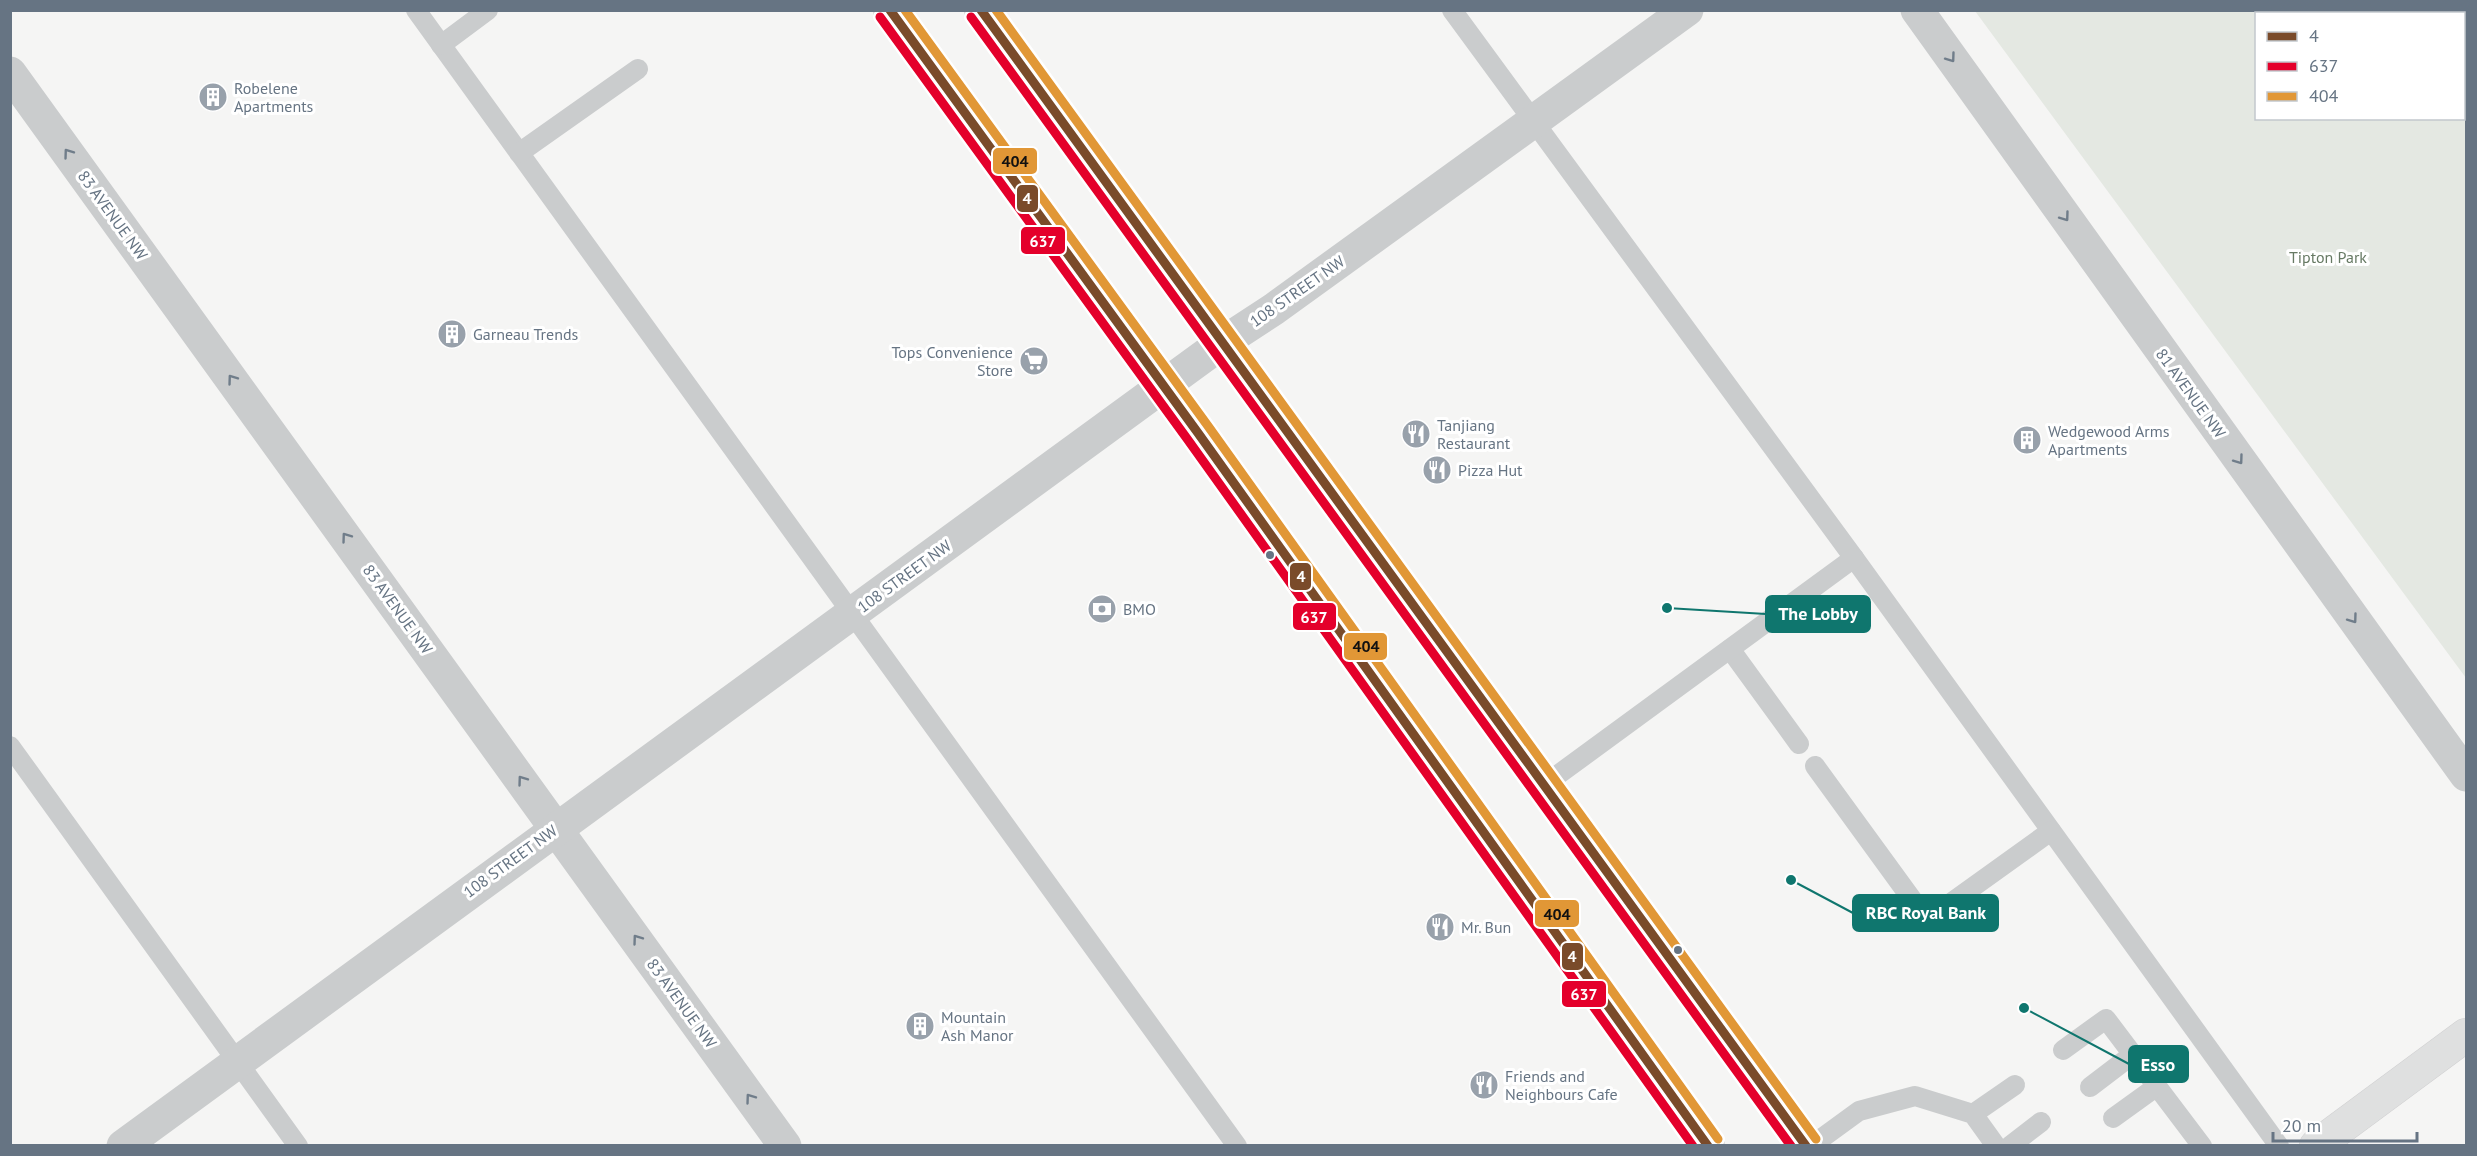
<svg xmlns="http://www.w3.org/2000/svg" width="2477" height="1156" viewBox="0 0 2477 1156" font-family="'PT Sans',sans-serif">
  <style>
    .green { fill: #e4e8e2; fill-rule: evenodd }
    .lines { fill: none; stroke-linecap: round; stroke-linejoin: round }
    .secondary-casing { stroke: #d1d1d2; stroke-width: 34 }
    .lane { stroke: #cacccd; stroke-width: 20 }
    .street { stroke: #cacccd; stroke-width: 33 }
    .secondary { stroke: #dfe0e0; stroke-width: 33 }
    .bus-1-casing { stroke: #fff; stroke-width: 14 }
    .bus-2-casing { stroke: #fff; stroke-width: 14 }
    .bus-3-casing { stroke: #fff; stroke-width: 14 }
    .bus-1 { stroke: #7a4b2a; stroke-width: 9 }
    .bus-2 { stroke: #e4002b; stroke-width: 9 }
    .bus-3 { stroke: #e19736; stroke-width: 9 }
    .oneway { stroke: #707d8a }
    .bus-dot { fill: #667483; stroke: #fff; stroke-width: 2 }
    .labels { text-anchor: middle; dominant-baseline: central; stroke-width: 6; stroke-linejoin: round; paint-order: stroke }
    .poi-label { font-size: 16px; fill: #667483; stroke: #fff; text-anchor: start }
    .street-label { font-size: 16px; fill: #667483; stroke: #fff }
    .park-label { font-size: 16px; fill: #677a64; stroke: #fff }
    .leader { fill: none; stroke: #0f766e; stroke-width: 2 }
    .callout-dot { fill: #0f766e; stroke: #fff; stroke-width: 2 }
    .callout { fill: #0f766e; stroke: #0f766e; stroke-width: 2 }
    .callout-label { font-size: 18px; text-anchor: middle; font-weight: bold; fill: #fff }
    .line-badge { stroke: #fff; stroke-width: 2 }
    .badge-label { font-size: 16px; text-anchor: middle; font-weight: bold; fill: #fff }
    .pale-badge-label { font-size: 16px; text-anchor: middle; font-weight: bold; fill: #111 }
  </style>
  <rect width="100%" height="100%" fill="#f5f5f4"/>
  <!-- green -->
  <path class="green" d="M1975 11H2466V678ZM2256 14H2464V118H2256Z"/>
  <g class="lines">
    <!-- secondary casing -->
    <g class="secondary-casing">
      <g id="secondary">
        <polyline points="890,10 1198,433 1708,1146"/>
        <polyline points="981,10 1806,1146"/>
        <polyline points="2316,1146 2466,1035"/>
      </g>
    </g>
    <!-- lane -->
    <g class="lane">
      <polyline points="416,10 1237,1146"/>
      <polyline points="1452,10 1854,558 2279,1146"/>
      <polyline points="441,45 488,10"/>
      <polyline points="519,153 638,69"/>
      <polyline points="1730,649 1799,744"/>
      <polyline points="10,746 298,1146"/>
      <polyline points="1815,766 1927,920 2051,831"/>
      <polyline points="1544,785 1854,558"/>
      <polyline points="2063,1050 2106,1019 2202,1146"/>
      <polyline points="2090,1087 2132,1055"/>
      <polyline points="1973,1114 2015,1085"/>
      <polyline points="2113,1118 2156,1087"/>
      <polyline points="1811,1146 1859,1111 1915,1096 1973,1114 1996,1146"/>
      <polyline points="2010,1146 2041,1122"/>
    </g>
    <!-- street -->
    <g class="street">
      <polyline points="1917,10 2466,775"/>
      <polyline points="10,73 785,1146"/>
      <polyline points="123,1146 1222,343 1274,309 1687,10"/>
    </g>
    <!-- secondary -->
    <use href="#secondary" class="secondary"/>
    <!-- bus-1 casing -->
    <g class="bus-1-casing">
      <g id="bus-1">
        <polyline points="890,10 1198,433 1708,1146"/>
        <polyline points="981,10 1806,1146"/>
      </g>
    </g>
    <!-- bus-2 casing -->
    <g class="bus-2-casing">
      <g id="bus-2">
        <polyline points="880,17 1188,440 1693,1146"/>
        <polyline points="971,17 1791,1146"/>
      </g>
    </g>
    <!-- bus-3 casing -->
    <g class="bus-3-casing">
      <g id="bus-3">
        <polyline points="905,10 1208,426 1718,1139"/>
        <polyline points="996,10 1816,1139"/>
      </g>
    </g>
    <!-- bus-1 -->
    <use href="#bus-1" class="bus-1"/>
    <!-- bus-2 -->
    <use href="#bus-2" class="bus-2"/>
    <!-- bus-3 -->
    <use href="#bus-3" class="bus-3"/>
  </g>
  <!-- one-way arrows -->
  <defs><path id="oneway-chevron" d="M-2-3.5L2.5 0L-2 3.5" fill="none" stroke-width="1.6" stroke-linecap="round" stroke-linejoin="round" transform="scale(1.5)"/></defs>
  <g class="oneway">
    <use href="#oneway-chevron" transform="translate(1951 58) rotate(54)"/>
    <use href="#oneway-chevron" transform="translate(68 153) rotate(-126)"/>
    <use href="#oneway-chevron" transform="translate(2065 217) rotate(54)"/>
    <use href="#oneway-chevron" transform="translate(232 379) rotate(-126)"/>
    <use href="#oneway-chevron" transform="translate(2239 460) rotate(54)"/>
    <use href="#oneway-chevron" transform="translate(346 537) rotate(-126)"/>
    <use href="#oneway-chevron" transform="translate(2353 619) rotate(54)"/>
    <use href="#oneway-chevron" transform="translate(522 780) rotate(-126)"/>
    <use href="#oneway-chevron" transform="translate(637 939) rotate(-126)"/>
    <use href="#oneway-chevron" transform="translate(750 1098) rotate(-126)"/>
  </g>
  <!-- icons -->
  <defs>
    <g id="building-disc" transform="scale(1.5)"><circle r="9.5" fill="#98a1ab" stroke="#fff"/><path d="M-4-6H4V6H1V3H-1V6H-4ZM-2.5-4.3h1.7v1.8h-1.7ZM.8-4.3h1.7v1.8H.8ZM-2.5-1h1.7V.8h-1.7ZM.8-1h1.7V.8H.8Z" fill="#fff"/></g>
    <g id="supermarket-disc" transform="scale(1.5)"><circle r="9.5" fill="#98a1ab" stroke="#fff"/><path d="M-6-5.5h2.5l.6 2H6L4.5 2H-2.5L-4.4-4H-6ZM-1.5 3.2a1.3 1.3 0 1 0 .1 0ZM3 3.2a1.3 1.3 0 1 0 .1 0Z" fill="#fff"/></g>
    <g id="restaurant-disc" transform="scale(1.5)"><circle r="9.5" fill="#98a1ab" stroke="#fff"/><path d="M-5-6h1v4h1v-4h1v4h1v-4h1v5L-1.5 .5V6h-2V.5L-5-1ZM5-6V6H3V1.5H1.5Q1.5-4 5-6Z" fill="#fff"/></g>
    <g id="bank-disc" transform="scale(1.5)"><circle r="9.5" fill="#98a1ab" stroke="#fff"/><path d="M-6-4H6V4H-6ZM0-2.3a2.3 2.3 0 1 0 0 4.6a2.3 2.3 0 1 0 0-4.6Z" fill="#fff"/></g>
  </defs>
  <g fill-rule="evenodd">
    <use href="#building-disc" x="213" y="97"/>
    <use href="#building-disc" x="452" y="334"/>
    <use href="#supermarket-disc" x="1034" y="361"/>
    <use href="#restaurant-disc" x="1416" y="434"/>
    <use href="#building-disc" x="2027" y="440"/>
    <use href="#restaurant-disc" x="1437" y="470"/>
    <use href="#bank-disc" x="1102" y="609"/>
    <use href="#restaurant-disc" x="1440" y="927"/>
    <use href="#building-disc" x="920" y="1026"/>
    <use href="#restaurant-disc" x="1484" y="1085"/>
  </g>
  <!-- markers -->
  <g class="bus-dot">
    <circle cx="1270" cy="555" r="5"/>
    <circle cx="1678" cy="950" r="5"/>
  </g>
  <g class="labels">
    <!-- poi labels -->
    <g class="poi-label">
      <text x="234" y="88">Robelene<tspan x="234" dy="18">Apartments</tspan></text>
      <text x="473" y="334">Garneau Trends</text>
      <text x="1013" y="352" text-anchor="end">Tops Convenience<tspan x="1013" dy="18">Store</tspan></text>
      <text x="1437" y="425">Tanjiang<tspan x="1437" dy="18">Restaurant</tspan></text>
      <text x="2048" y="431">Wedgewood Arms<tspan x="2048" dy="18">Apartments</tspan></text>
      <text x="1458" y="470">Pizza Hut</text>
      <text x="1123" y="609">BMO</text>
      <text x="1461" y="927">Mr. Bun</text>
      <text x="941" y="1017">Mountain<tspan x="941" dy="18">Ash Manor</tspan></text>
      <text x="1505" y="1076">Friends and<tspan x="1505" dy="18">Neighbours Cafe</tspan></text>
    </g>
    <!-- street labels -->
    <g class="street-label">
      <text transform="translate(113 215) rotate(54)">83 AVENUE NW</text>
      <text transform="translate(1297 291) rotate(-35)">108 STREET NW</text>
      <text transform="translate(2191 393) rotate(54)">81 AVENUE NW</text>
      <text transform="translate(904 576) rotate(-36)">108 STREET NW</text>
      <text transform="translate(398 609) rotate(54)">83 AVENUE NW</text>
      <text transform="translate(510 861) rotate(-36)">108 STREET NW</text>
      <text transform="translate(682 1003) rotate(54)">83 AVENUE NW</text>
    </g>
    <!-- park labels -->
    <g class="park-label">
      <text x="2328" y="257">Tipton Park</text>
    </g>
  </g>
  <!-- callouts -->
  <path class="leader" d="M1667 608L1766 614M1791 880L1853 913M2024 1008L2129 1064"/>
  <g class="callout-dot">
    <circle cx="1667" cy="608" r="6"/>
    <circle cx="1791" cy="880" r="6"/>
    <circle cx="2024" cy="1008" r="6"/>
  </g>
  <g class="callout">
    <rect x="1766" y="596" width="104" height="36" rx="6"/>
    <rect x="1853" y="895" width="145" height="36" rx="6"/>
    <rect x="2129" y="1046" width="59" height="36" rx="6"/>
  </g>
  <g class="callout-label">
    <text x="1818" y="620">The Lobby</text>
    <text x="1926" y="919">RBC Royal Bank</text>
    <text x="2158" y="1071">Esso</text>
  </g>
  <g class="line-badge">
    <rect x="992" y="147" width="46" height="28" rx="6" fill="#e19736"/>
    <rect x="1016" y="184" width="23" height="29" rx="6" fill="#7a4b2a"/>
    <rect x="1020" y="226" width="46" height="29" rx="6" fill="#e4002b"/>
    <rect x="1289" y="562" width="23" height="29" rx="6" fill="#7a4b2a"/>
    <rect x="1292" y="602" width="45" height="29" rx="6" fill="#e4002b"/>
    <rect x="1343" y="632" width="45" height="29" rx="6" fill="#e19736"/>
    <rect x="1534" y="899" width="46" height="29" rx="6" fill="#e19736"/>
    <rect x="1561" y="942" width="23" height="29" rx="6" fill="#7a4b2a"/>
    <rect x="1561" y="980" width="46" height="28" rx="6" fill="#e4002b"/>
  </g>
  <g class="badge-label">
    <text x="1027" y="204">4</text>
    <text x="1043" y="247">637</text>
    <text x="1301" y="582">4</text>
    <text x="1314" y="623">637</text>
    <text x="1572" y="962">4</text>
    <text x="1584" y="1000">637</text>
  </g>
  <g class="pale-badge-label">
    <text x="1015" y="167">404</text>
    <text x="1366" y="652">404</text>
    <text x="1557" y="920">404</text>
  </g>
  <!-- border -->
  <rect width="2477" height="1156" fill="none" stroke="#667483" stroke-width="24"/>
  <!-- legend -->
  <rect x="2255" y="12" width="210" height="108" fill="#ffffff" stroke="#c2c7cd" stroke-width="1.5"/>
  <rect x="2267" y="32" width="30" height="9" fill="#7a4b2a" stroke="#c2c7cd" stroke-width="1.5"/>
  <text x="2309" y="42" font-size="18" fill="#667483">4</text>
  <rect x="2267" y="62" width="30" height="9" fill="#e4002b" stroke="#c2c7cd" stroke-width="1.5"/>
  <text x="2309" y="72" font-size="18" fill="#667483">637</text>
  <rect x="2267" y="92" width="30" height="9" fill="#e19736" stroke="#c2c7cd" stroke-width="1.5"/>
  <text x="2309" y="102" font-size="18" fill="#667483">404</text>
  <!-- scale -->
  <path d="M2273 1132v9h144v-9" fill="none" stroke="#667483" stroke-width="3"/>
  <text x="2282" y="1132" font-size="18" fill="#667483" stroke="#ffffff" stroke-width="4.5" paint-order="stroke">20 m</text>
</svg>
